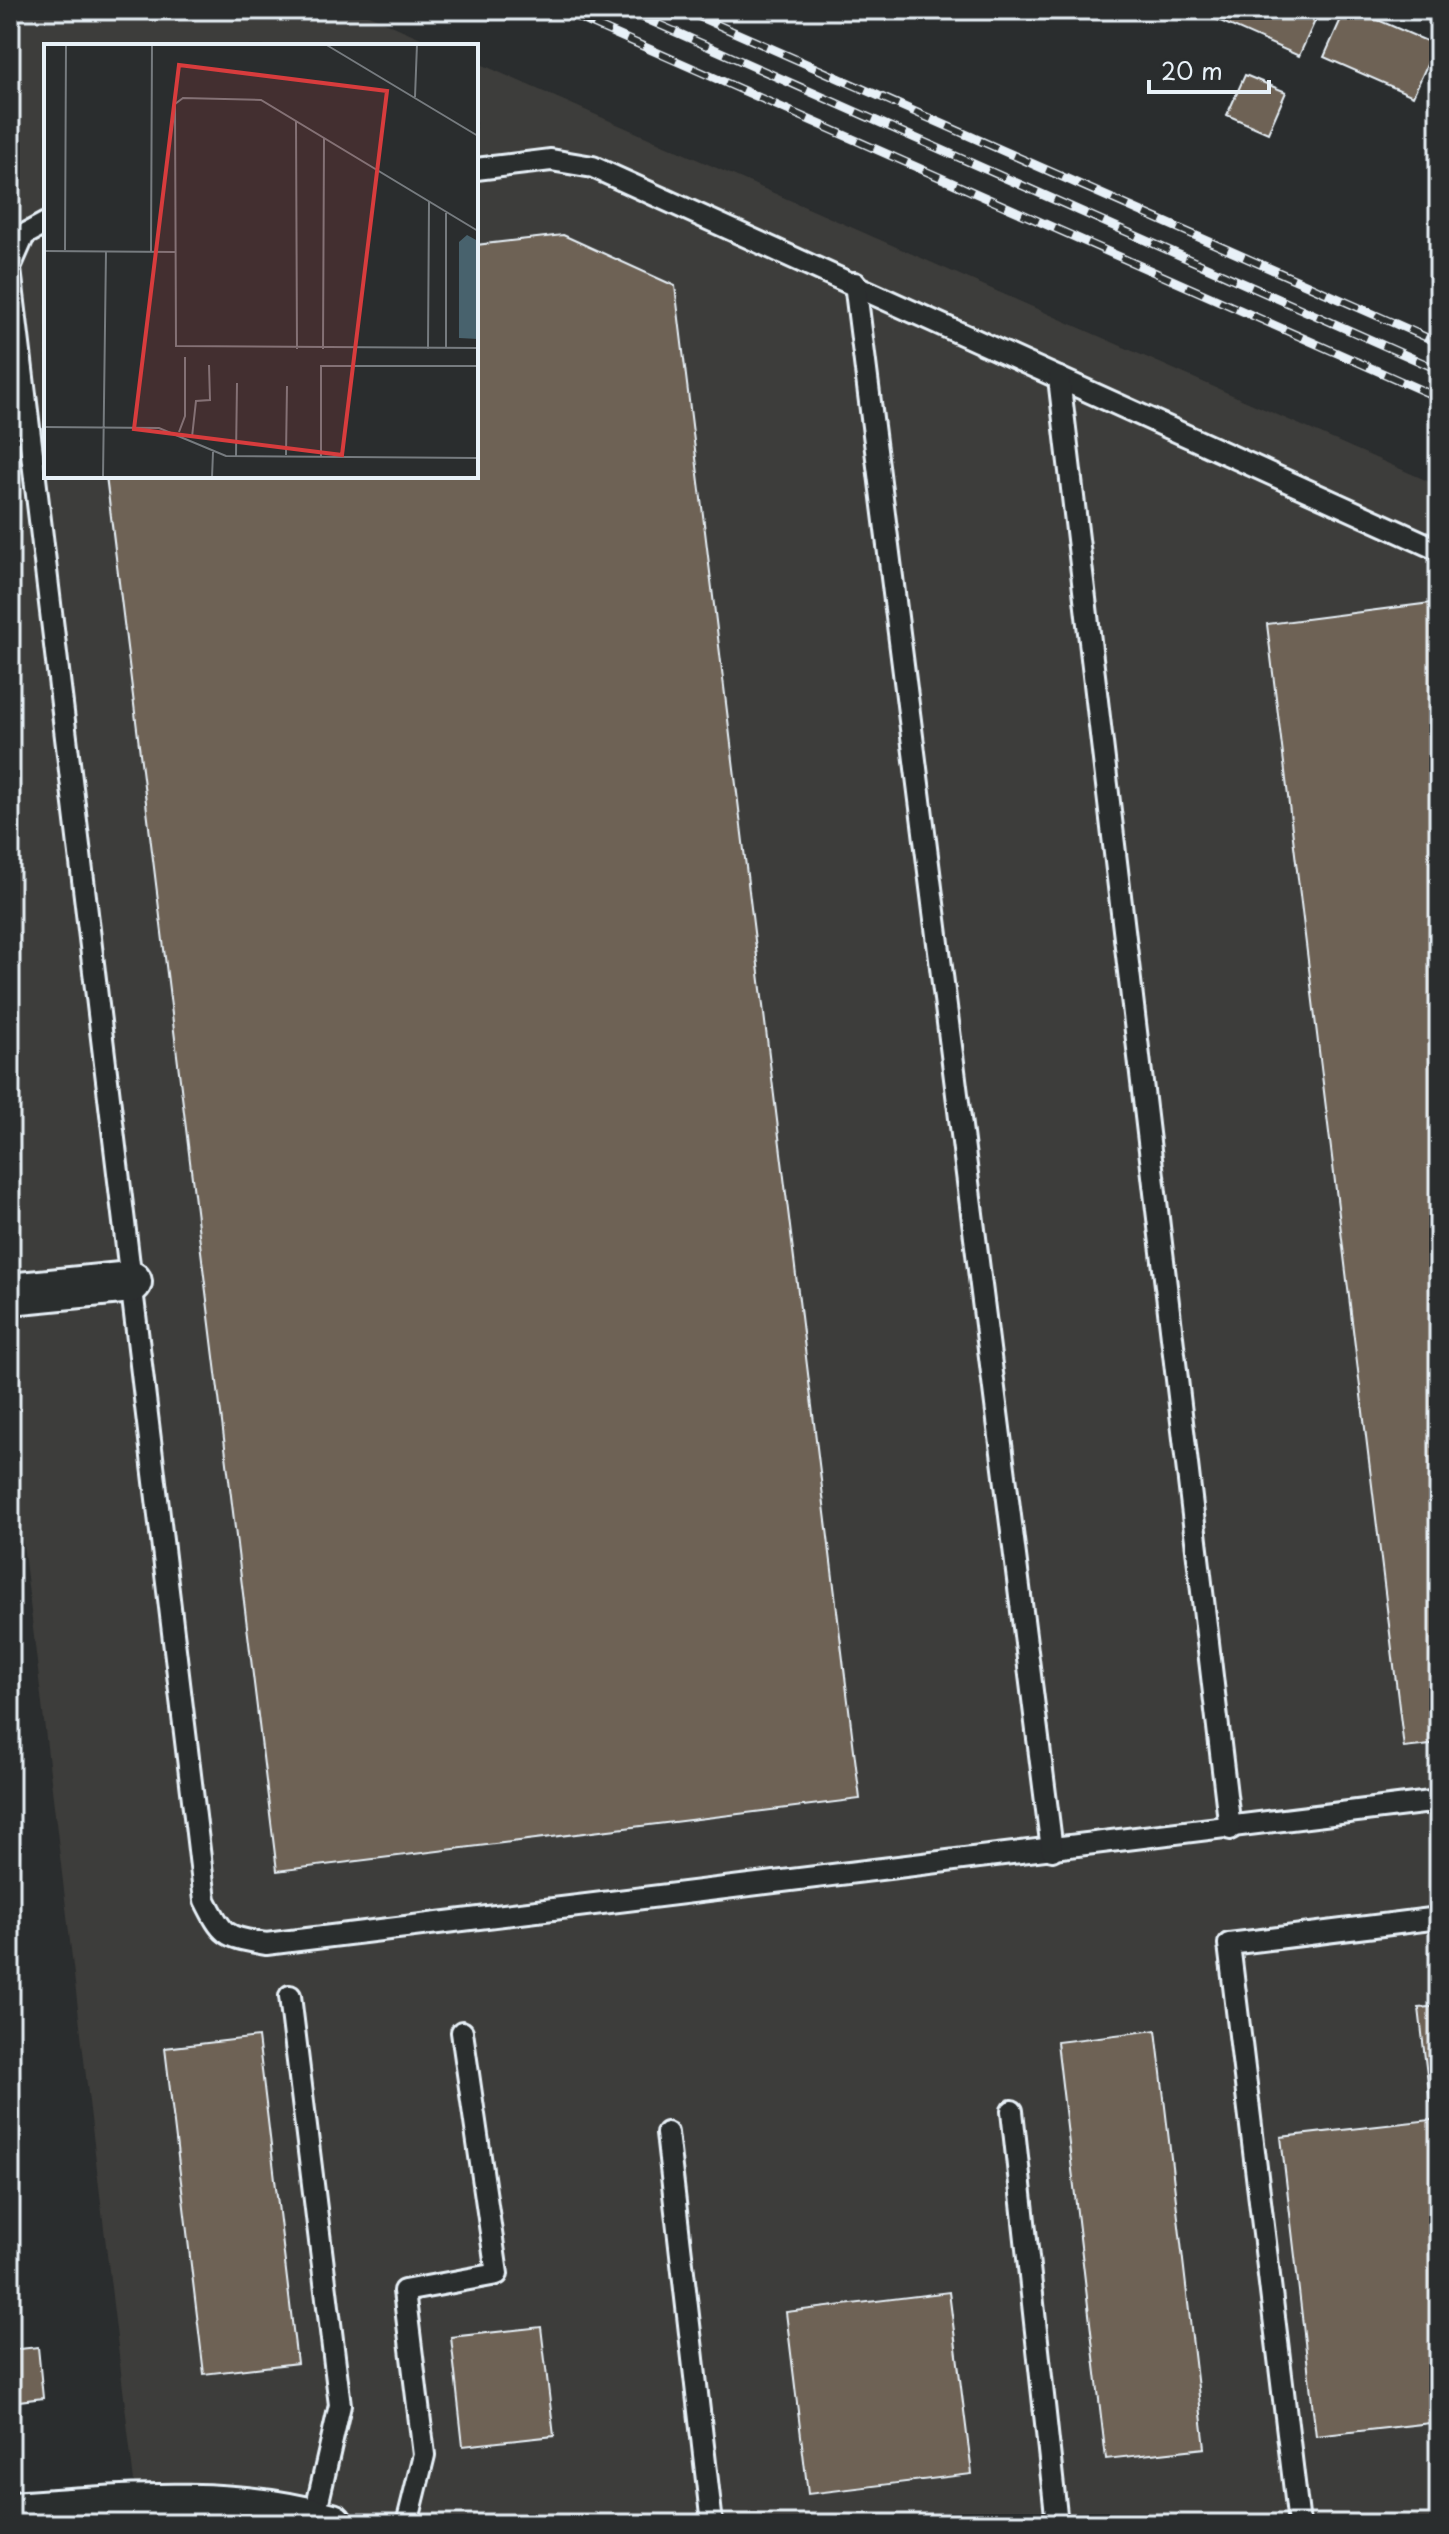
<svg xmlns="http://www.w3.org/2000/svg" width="1449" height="2534" viewBox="0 0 1449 2534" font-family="'Playpen Sans',sans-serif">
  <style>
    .built { fill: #3e3d3a }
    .building { fill: #6e6255; stroke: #e8f1f8; stroke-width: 2 }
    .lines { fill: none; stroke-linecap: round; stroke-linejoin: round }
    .lane-casing { stroke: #e8f1f8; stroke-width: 26 }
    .street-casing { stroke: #e8f1f8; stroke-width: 46 }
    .lane { stroke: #2a2d2e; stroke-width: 20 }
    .street { stroke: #2a2d2e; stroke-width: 40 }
    .rail-casing { stroke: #e8f1f8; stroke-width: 9 }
    .rail { stroke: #2a2d2e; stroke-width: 6; stroke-dasharray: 18; stroke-linecap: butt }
    .inset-road { fill: none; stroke: #767b7f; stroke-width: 2 }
    .view { fill: #d83c3d; fill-opacity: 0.15; stroke: #d83c3d; stroke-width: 4 }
    .inset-edge { fill: none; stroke: #e8f1f8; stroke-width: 4 }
  </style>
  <rect width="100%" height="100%" fill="#2a2d2e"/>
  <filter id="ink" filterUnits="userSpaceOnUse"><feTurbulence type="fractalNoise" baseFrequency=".0125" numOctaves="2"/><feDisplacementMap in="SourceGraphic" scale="16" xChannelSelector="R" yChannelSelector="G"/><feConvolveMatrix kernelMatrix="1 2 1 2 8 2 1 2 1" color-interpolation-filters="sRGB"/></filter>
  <g filter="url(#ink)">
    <!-- built -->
    <polygon class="built" points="10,10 357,10 439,46 46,46 46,476 476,476 476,62 1439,486 1439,2524 139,2524 10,1434"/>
    <!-- building -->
    <g class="building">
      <polygon points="1214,10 1320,10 1299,56 1211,17"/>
      <polygon points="1345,10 1355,10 1436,45 1413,96 1324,57"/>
      <polygon points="1245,75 1286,92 1268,133 1227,115"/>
      <polygon points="563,235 675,286 860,1799 277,1871 106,476 476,476 476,245"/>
      <polygon points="1439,602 1439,1744 1404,1748 1267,624"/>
      <polygon points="1439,2006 1439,2100 1430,2101 1419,2008"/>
      <polygon points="1156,2030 1205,2448 1106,2459 1057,2042"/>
      <polygon points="258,2037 297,2363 204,2374 165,2048"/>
      <polygon points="1439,2119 1439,2422 1316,2436 1281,2137"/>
      <polygon points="17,2227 21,2270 10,2271 10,2228"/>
      <polygon points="949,2292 972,2474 808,2494 786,2312"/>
      <polygon points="541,2327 554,2436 463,2446 451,2337"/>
      <polygon points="38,2347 43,2398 10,2402 10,2350"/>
    </g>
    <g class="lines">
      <!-- lane casing -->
      <g class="lane-casing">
        <g id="lane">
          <polyline points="476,169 551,160 593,167 1439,550"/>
          <polyline points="10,267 24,235 46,223"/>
          <path d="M10 269 205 1900C224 1938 225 1936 266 1944L1439 1801"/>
          <polyline points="855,283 1052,1850"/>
          <polyline points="1059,378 1230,1829"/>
          <polyline points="290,1996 340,2405 314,2519"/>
          <polyline points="1012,2111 1057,2524"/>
          <polyline points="667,2133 712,2524"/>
          <polyline points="407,2524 424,2455 404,2291 497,2274 462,2032"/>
          <polyline points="1299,2524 1229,1944 1439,1918"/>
        </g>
      </g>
      <!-- street casing -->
      <g class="street-casing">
        <g id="street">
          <polyline points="10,1294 131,1282"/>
          <path d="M10 2513C118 2506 227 2494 332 2524"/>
        </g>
      </g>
      <!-- lane -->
      <use href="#lane" class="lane"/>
      <!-- street -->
      <use href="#street" class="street"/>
      <!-- rail casing -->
      <g class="rail-casing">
        <g id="rail">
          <polyline points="561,10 1439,398"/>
          <polyline points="626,10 1439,370"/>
          <polyline points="684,10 1439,343"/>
        </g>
      </g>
      <!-- rail -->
      <use href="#rail" class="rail"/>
    </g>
  </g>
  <!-- overview -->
  <g transform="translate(44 44)">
    <rect width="434" height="434" fill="#2a2d2e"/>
    <path d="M423 191 434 197V295L415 294V198Z" fill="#48626d"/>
    <path class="inset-road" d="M281 0 434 92M371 53 373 0M252 77 253 305M402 169V305M434 187 217 56 139 54 131 60 132 302 434 304M21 206 22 0M0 207 131 208M107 207 108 0M279 305 280 94M384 305 385 158M0 383 115 384 182 412 434 414M135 388 141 372V313M148 393 152 357 166 356 165 321M242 411 243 342M192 412 193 339M277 413V322H434M59 434 62 207M168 434 169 408"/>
    <path class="view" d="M135 21 343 47 298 411 90 385Z"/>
    <rect width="434" height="434" class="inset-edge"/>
  </g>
  <!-- margin -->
  <rect width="1449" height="2534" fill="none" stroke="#2a2d2e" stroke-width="40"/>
  <rect x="20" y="20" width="1409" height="2494" fill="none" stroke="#e8f1f8" stroke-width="3" filter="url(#ink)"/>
  <!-- scale -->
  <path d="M1149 80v12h120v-12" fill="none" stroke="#e8f1f8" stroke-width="4"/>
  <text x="1161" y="80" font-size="24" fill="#e8f1f8" stroke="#2a2d2e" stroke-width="6" paint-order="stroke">20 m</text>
</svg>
